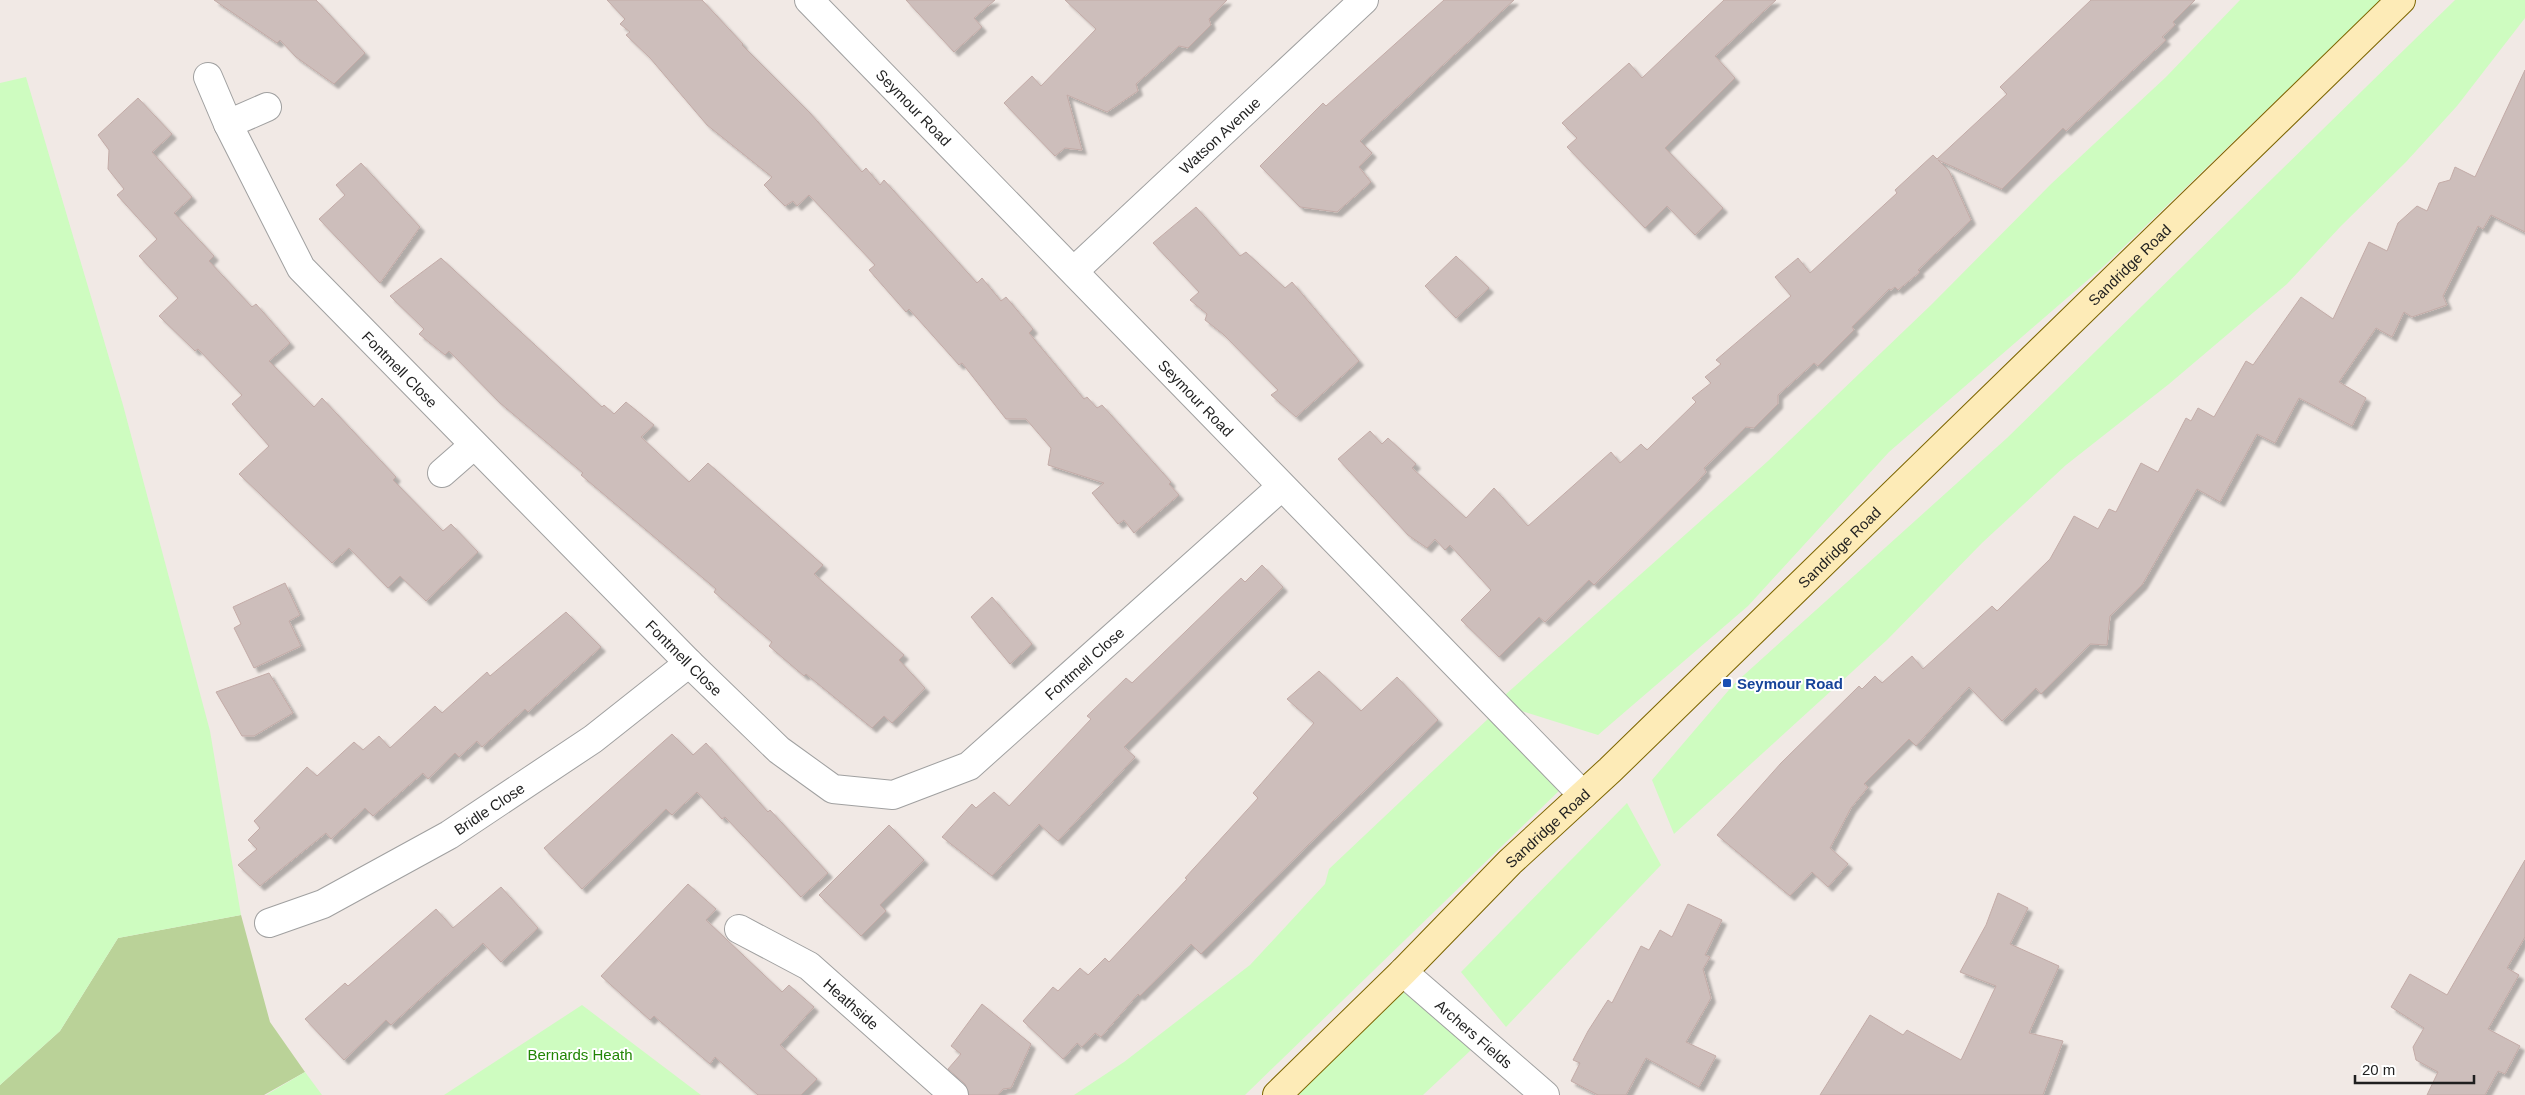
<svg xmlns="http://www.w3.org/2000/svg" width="2525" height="1095" viewBox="0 0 2525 1095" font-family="Helvetica,sans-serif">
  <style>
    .forest { fill: #bad298 }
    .park { fill: #cefcc0 }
    .building { fill: #cdbebb; stroke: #c3aba7; filter: url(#shadow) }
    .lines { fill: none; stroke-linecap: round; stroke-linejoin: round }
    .minor-casing { stroke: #a0a0a0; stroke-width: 30 }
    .secondary-casing { stroke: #7d6500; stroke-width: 30 }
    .minor { stroke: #fff; stroke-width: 28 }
    .secondary { stroke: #fdebb7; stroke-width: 28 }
    .transit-dot { fill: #1a4fb4; stroke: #fff; stroke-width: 2 }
    .labels { text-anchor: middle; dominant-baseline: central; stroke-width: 4; stroke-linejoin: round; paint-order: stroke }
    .street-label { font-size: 15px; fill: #1f1f1f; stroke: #fff }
    .transit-label { font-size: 15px; font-weight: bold; fill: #164399; stroke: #fff; text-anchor: start }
    .park-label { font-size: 15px; fill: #218505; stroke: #fff }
  </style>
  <defs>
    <filter id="shadow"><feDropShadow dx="4.5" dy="4.5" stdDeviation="1" flood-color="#0004"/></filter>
  </defs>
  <rect width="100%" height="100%" fill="#f1e9e5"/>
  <!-- forest -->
  <polygon class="forest" points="241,915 270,1022 305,1072 264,1095 0,1095 0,1085 60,1031 118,938"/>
  <!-- park -->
  <g class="park">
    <polygon points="2240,0 2381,0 2104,266 1889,452 1748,606 1598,735 1496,703 1768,461 1931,305 2051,184 2166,77"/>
    <polygon points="2455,0 2525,0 2525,18 2457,106 2406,162 2341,226 2287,284 2169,384 2066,465 1982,543 1887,640 1674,834 1652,780 1734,684 2007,438"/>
    <polygon points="26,77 123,405 210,731 241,915 118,938 60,1031 0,1085 0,83"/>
    <polygon points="1490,717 1562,788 1245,1095 1074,1095 1124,1062 1250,965 1325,884 1329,869"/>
    <polygon points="1627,803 1661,865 1506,1027 1461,972"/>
    <polygon points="1395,979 1472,1049 1423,1095 1270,1095"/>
    <polygon points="582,1005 701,1095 444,1095"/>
    <polygon points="305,1072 322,1095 266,1095"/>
  </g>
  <!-- building -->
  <g class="building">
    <polygon points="214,0 316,0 365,53 334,84 296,57 280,40 277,43"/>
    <polygon points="607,0 702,0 743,44 742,45 810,113 862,172 866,168 880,185 884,180 977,283 982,278 1001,301 1006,297 1033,329 1029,333 1084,399 1087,397 1097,408 1102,405 1171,482 1169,484 1179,495 1134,533 1124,520 1118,524 1092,493 1104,483 1048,465 1051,448 1026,419 1006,419 962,363 959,365 909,309 906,312 869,270 875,265 809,195 797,206 793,201 785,206 764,185 772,177 707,125 650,58 626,35 630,32 620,24 625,19"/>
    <polygon points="906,0 995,0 974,18 982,27 954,52"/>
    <polygon points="1065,0 1227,0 1209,19 1211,25 1188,48 1179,46 1136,84 1138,91 1107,112 1067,95 1082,150 1065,148 1055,156 1004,103 1032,76 1041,86 1096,29"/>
    <polygon points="1444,0 1514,0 1360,141 1372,153 1359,167 1371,182 1337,212 1300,207 1260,166 1323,103 1326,106"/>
    <polygon points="1724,0 1776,0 1715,56 1735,78 1665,148 1723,208 1695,235 1667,206 1645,228 1567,147 1577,138 1562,123 1629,63 1642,78"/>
    <polygon points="2091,0 2195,0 2173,22 2175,25 2162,37 2166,40 2066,131 2063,128 2002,189 1938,160 1949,171 1971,220 1918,270 1920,272 1898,290 1895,287 1891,290 1889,289 1852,327 1854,330 1818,366 1814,363 1778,395 1778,404 1754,428 1746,427 1704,468 1706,472 1695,485 1594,585 1589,580 1545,622 1539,617 1499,657 1461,620 1491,590 1450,545 1445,550 1435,539 1427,548 1408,535 1338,459 1370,431 1382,444 1388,438 1416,464 1412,468 1466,518 1494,488 1528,526 1611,452 1620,463 1641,444 1647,450 1696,402 1692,398 1711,383 1705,377 1721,364 1716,360 1791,296 1775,277 1798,258 1810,273 1897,193 1895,190 1933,155 1937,159 2007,94 2000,87"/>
    <polygon points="2525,70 2525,232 2491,215 2483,229 2478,226 2443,296 2447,305 2412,317 2404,312 2392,337 2376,328 2339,382 2366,398 2352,426 2299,398 2275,443 2257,434 2220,502 2197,489 2142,585 2110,616 2107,645 2090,644 2041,694 2036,688 2002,721 1969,687 1916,746 1909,739 1864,784 1868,787 1851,808 1830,848 1848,864 1828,887 1812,872 1790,896 1717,835 1781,763 1859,686 1862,689 1875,676 1882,683 1912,656 1923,669 1992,606 1997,611 2050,559 2074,516 2098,529 2109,509 2116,512 2141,463 2158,472 2186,418 2191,421 2198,408 2214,417 2246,361 2253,365 2301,297 2333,319 2369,242 2387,251 2398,223 2417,206 2427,211 2439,183 2450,180 2455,167 2475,177"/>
    <polygon points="138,98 172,134 152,152 192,197 174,213 214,256 209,261 252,307 256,304 290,343 269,361 314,407 322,398 396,477 393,480 443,531 451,524 478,552 426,601 400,576 388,588 349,548 332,563 239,474 269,446 232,404 242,395 198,349 195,351 159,316 178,298 139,256 157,239 117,195 124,189 108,169 109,150 98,135"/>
    <polygon points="361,163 420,227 380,283 319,219 345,195 336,185"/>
    <polygon points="1196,207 1240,256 1246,252 1285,288 1292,282 1359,361 1296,417 1271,395 1278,390 1223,334 1205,320 1207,314 1190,300 1199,292 1153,243"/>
    <polygon points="1456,256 1489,288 1456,318 1425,286"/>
    <polygon points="441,258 602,407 604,405 614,414 626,402 654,425 641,437 689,482 708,463 823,565 814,574 904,655 899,660 925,688 892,723 884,716 872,728 806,674 804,676 769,646 772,642 714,592 716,589 581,475 583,473 500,403 449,351 445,355 419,334 424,329 390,296"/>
    <polygon points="1262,565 1283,587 1124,747 1135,757 1058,841 1039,824 992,876 942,837 972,804 976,808 994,792 1009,806 1091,719 1087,716 1126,678 1132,683 1241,578 1245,582"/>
    <polygon points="285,583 300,615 289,621 301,646 254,668 234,628 241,624 233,607"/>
    <polygon points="992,597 1032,644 1010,664 971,617"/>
    <polygon points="566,612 601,647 528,712 525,709 482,747 477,741 459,757 455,753 428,779 423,773 373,816 365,808 331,839 326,833 260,886 238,865 257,849 248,840 260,828 254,821 307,767 317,776 354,742 363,750 379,736 390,748 435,706 442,713 487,672 490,676"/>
    <polygon points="1319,671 1361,711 1397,677 1438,720 1308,845 1201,954 1191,944 1140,996 1138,994 1101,1037 1095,1033 1082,1047 1077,1043 1063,1059 1023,1021 1053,987 1058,991 1080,968 1088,975 1105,958 1109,962 1187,879 1185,878 1258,798 1253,793 1314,723 1287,699"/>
    <polygon points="269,673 293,713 254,736 242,736 216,692"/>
    <polygon points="672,734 693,755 706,743 768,812 770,810 828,873 801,897 725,817 722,819 697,792 672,815 666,809 582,889 544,848"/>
    <polygon points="889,825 924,860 880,905 886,911 861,936 819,895"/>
    <polygon points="2525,860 2525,937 2507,968 2519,975 2488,1029 2520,1046 2505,1074 2498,1071 2485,1095 2427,1095 2438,1072 2416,1060 2413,1047 2424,1028 2391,1007 2410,974 2447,995"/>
    <polygon points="688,884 716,909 706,920 782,992 789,985 814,1007 780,1045 817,1079 801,1095 758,1095 715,1057 710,1064 654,1016 650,1020 601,976"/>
    <polygon points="501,887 538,928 501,962 483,943 391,1025 386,1020 344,1060 305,1019 345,983 348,986 436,909 453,928"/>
    <polygon points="1998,893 2028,908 2010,944 2059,966 2029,1033 2063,1041 2043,1095 1820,1095 1870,1015 1903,1035 1907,1030 1961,1060 1996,986 1960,972 1986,925"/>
    <polygon points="1688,904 1722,920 1705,955 1710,957 1703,969 1711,998 1686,1042 1716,1056 1699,1087 1646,1058 1626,1095 1598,1095 1571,1081 1580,1063 1573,1060 1588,1031 1608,1000 1612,1003 1641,946 1649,950 1660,930 1672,937"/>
    <polygon points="982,1004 1031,1044 1011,1088 1003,1089 998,1095 969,1095 965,1084 948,1069 961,1054 951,1046"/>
  </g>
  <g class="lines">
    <!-- minor casing -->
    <g class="minor-casing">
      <g id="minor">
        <path id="s1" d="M809 0C1068 264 1324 531 1583 795"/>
        <path id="s2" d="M208 77 228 124 301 268 689 663 779 750 833 789 893 795 969 766 1281 487"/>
        <polyline points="228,124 267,107"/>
        <path id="s3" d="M1074 271 1364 0"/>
        <polyline points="442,473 474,445"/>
        <path id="s4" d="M269 923 323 904 449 835 593 739 689 663"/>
        <path id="s5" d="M739 929 809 966 954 1095"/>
        <path id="s6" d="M1403 972 1545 1095"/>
      </g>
    </g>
    <!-- secondary casing -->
    <g class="secondary-casing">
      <g id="secondary">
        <path id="s7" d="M1277 1095 1403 972 1510 862 1610 770 2401 0"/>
      </g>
    </g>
    <!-- minor -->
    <use href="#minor" class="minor"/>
    <!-- secondary -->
    <use href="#secondary" class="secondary"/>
  </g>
  <!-- markers -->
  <rect class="transit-dot" x="1722" y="678" width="10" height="10" rx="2.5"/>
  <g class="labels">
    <!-- street labels -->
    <g class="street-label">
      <text stroke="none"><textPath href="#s1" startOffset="150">Seymour Road</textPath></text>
      <text stroke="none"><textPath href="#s3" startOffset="199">Watson Avenue</textPath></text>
      <text stroke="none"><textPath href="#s7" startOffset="1190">Sandridge Road</textPath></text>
      <text stroke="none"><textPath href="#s2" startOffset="354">Fontmell Close</textPath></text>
      <text stroke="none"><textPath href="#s1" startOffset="555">Seymour Road</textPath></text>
      <text stroke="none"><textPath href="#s7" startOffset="785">Sandridge Road</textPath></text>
      <text stroke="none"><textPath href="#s2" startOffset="759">Fontmell Close</textPath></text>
      <text stroke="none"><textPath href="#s2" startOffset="1254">Fontmell Close</textPath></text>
      <text stroke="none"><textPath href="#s4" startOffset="249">Bridle Close</textPath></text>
      <text stroke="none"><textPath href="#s7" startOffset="380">Sandridge Road</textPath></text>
      <text stroke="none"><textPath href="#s5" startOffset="136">Heathside</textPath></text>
      <text stroke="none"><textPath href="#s6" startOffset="94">Archers Fields</textPath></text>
    </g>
    <!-- transit labels -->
    <g class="transit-label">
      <text x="1737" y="683">Seymour Road</text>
    </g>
    <!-- park labels -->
    <g class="park-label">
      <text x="580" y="1054">Bernards Heath</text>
    </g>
  </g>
  <!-- scale -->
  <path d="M2355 1075v8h119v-8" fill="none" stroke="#1f1f1f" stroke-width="2.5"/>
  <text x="2362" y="1075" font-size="15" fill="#1f1f1f" stroke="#ffffff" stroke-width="4" paint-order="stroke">20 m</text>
</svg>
